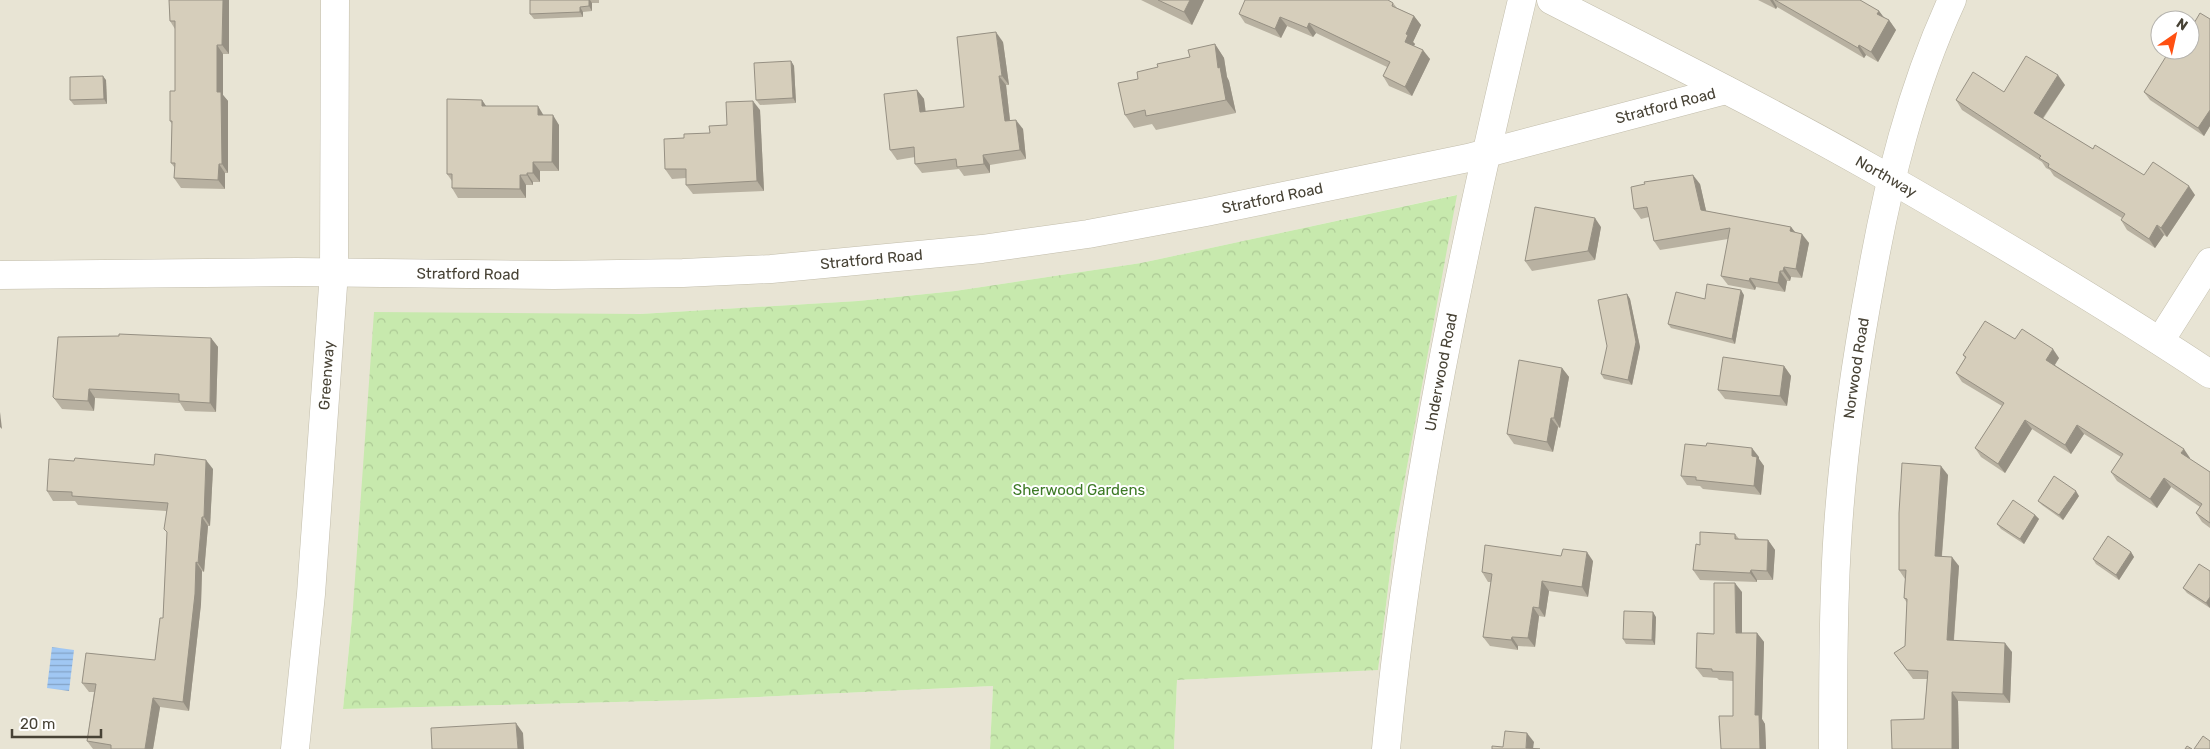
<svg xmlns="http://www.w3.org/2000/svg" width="2210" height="749" viewBox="0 0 2210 749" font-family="Rubik,sans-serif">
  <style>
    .residential { fill: #e8e4d4; fill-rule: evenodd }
    .forest { fill: url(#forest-crowns) }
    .water { fill: url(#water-rules) }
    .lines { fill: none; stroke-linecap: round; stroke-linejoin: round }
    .street-casing { stroke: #c2bdab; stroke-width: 29 }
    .street { stroke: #fff; stroke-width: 28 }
    .wall { fill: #b8b1a1 }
    .shaded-wall { fill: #969083 }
    .building { fill: #d6cebb; stroke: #969083 }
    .labels { text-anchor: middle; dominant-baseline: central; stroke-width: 4; stroke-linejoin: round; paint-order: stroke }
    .street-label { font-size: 15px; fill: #474235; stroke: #fff }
    .park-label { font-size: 15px; fill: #3d7a26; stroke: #fff }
  </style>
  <defs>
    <pattern id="forest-crowns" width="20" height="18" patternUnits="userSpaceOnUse" patternTransform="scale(1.25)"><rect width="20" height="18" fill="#c7e9ad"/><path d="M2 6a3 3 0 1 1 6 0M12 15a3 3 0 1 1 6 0" fill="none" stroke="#acc995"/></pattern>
    <pattern id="water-rules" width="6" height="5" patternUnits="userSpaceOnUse" patternTransform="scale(1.25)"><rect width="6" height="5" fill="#a0c7f3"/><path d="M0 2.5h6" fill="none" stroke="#84a3c6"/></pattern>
  </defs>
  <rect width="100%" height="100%" fill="#f4f1e6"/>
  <!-- residential -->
  <path class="residential" d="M0 0H2210V749H1174L1177 680 1378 669 1395 532 1456 195 1141 263 955 291 858 301 640 314H535L353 607 343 709 695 700 993 686 990 749H0ZM2160 20H2190V50H2160Z"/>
  <!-- forest -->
  <polygon class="forest" points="1457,195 1395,532 1378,670 1177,680 1174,749 990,749 993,686 695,700 343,709 353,607 374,312 640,314 858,301 955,291 1141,263"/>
  <!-- water -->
  <polygon class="water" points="52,647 74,650 69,691 47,688"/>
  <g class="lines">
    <!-- street casing -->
    <g class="street-casing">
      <g id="street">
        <path id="s1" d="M1551 0C1658 55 1767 109 1871 168 1985 233 2101 302 2210 374"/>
        <path id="s2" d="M0 275 296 272 554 275 683 273 771 269 982 249 1088 234 1206 212 1468 158 1726 90"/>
        <polyline points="2160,341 2210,262"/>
        <path id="s3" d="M295 749 311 594 334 272 335 0"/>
        <path id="s4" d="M1386 749C1410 496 1463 247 1522 0"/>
        <path id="s5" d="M1833 749C1833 695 1833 641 1835 588 1838 485 1852 381 1871 279 1888 183 1911 89 1952 0"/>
      </g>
    </g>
    <!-- street -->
    <use href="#street" class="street"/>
  </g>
  <!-- wall -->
  <g class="wall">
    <polygon points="169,0 229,0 229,54 223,54 223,95 228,101 228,173 225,173 225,189 181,188 174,178 175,168 171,163 172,124 170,121 175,91 175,29 170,21"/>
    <polygon points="530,0 599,0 599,3 592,3 592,11 583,12 583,17 534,19 530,14"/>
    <polygon points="1141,0 1204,0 1192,25"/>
    <polygon points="1758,0 1861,0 1861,1 1879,11 1883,17 1889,20 1896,30 1878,62 1866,55 1864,58 1777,7 1776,9"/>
    <polygon points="1393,3 1397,8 1414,16 1421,25 1413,42 1415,44 1414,46 1430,59 1412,96 1389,86 1383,76 1387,67 1316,33 1313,37 1287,26 1281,38 1245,23 1239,14"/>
    <polygon points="2210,19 2210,126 2204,136 2150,100 2144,92"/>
    <polygon points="1003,42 1009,85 1006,85 1010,120 1023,129 1026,159 990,165 990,173 964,176 959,169 922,173 915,164 915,157 897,160 890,150 917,90 924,99 925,111 964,107"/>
    <polygon points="1215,44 1224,58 1227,77 1229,81 1236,113 1156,130 1152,124 1134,128 1125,115 1138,79 1190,57"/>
    <polygon points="791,61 794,66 796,103 760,105 756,100"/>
    <polygon points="106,80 107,104 74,105 70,100"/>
    <polygon points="2065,85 2043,119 2093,149 2144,175 2195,195 2167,237 2164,235 2155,248 2127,230 2121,220 2122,218 2054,176 2050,170 2046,168 2042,162 1962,110 1956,100 2004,92"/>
    <polygon points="482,100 486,106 544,115 559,125 559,171 540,171 540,182 533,182 533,185 526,185 526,198 458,198 452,188 452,181 447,174"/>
    <polygon points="760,110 764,191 693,194 686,185 686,178 672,179 665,169 684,138 710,133"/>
    <polygon points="1700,184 1706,211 1791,227 1795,232 1809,243 1802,278 1791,277 1790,281 1787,281 1785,292 1756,287 1755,290 1728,285 1721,276 1728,239 1660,250 1654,241 1649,217 1641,219 1634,209"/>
    <polygon points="1601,227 1595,260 1532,271 1525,261"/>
    <polygon points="1627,294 1630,299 1640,347 1632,385 1604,379 1601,374"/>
    <polygon points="1744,295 1735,344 1671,328 1668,324 1705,299"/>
    <polygon points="211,338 218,347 216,412 185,411 180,403 95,398 94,411 62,409 53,397"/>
    <polygon points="2015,339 2059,358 2055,365 2190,458 2190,459 2210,472 2210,528 2202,522 2196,513 2200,507 2171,487 2157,508 2117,481 2111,472 2121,457 2084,434 2071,454 2032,429 2005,473 1981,457 1975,448 2002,406 1962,382 1956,373 1965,358 1963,355"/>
    <polygon points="1784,366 1791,376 1787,406 1725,399 1718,390"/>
    <polygon points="1562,368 1569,377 1560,428 1558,427 1553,452 1514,444 1507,434"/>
    <polygon points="1759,457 1759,459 1764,466 1761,495 1703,489 1700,486 1687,485 1681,476"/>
    <polygon points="74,461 213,469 210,526 208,526 204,572 202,571 201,604 189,711 160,707 153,749 93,749 87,741 94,692 89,692 82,683 155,660 163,618 167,532 166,511 78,505 75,501 53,501 47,491"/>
    <polygon points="1948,475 1942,556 1959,566 1954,640 2012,652 2010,703 1958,701 1959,749 1892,749 1924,719 1927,679 1913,679 1894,653 1905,646 1907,603 1904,598 1905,579 1899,570"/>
    <polygon points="2079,496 2063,520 2042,505 2038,501"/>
    <polygon points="2035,515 2039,519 2024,544 2001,529 1997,524"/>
    <polygon points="1735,534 1739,539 1768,540 1775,550 1773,580 1757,580 1757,582 1700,580 1693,570 1700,545"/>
    <polygon points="2131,552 2134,557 2119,580 2096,564 2093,559"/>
    <polygon points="1593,561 1588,597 1549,591 1545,617 1539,616 1535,647 1518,646 1518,650 1490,646 1483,637 1491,582 1488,582 1482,572"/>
    <polygon points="2199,564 2210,608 2187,593 2183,588"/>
    <polygon points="1742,592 1742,633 1757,633 1764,642 1762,719 1765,724 1766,749 1721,749 1733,716 1733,681 1719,680 1717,678 1703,677 1696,668 1714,634"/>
    <polygon points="1656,617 1655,645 1626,644 1623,639"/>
  </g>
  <!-- shaded-wall -->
  <g class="shaded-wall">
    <polygon points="223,0 229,0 229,54 222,45"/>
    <polygon points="589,0 590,0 592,3 592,11 589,6"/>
    <polygon points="1190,0 1204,0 1192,25 1184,12"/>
    <polygon points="1770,0 1773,0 1777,7 1776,9"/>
    <polygon points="580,7 583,12 583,17 580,12"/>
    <polygon points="1879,11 1886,20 1877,14"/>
    <polygon points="1414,16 1421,25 1413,42 1415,44 1411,51 1405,42 1406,34"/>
    <polygon points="1280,17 1287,26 1281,38 1275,29"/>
    <polygon points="1889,20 1896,30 1878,62 1871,52"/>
    <polygon points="1309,23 1316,33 1313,37 1307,28"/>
    <polygon points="996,32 1003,42 1009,85 1002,76"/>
    <polygon points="1215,44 1224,58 1227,77 1229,81 1236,113 1226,100 1218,68"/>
    <polygon points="217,45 223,54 223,95 228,101 228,173 222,164 217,92"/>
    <polygon points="1859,45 1866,55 1864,58 1858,48"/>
    <polygon points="1423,50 1430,59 1412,96 1405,87"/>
    <polygon points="791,61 794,66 796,103 793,98"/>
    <polygon points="2058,75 2065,85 2040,122 2034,113"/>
    <polygon points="103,76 106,80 107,104 104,99"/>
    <polygon points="999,76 1006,85 1011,130 1005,121"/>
    <polygon points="917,90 924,99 927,121 920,112"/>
    <polygon points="482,100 488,109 482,106"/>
    <polygon points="753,101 760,110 764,191 757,181"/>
    <polygon points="538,106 544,116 538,115"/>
    <polygon points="2210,110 2210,126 2204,136 2198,128"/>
    <polygon points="553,115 559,125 559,171 552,162"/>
    <polygon points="1016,120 1023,129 1026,159 1020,150"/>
    <polygon points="983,155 990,165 990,173 984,164"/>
    <polygon points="533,162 540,171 540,182 533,173"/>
    <polygon points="219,164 225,173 225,189 218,180"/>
    <polygon points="527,173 533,182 533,185 527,175"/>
    <polygon points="520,175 526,185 526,198 520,189"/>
    <polygon points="1693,175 1700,184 1708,219 1701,210"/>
    <polygon points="2189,186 2195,195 2167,237 2161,228"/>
    <polygon points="1595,218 1601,227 1595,260 1588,251"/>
    <polygon points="2157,225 2164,235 2155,248 2149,239"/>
    <polygon points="1791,227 1798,236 1790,231"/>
    <polygon points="1802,234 1809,243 1802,278 1796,269"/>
    <polygon points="1784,267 1791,277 1790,281 1783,271"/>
    <polygon points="1780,271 1787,281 1785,292 1778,283"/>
    <polygon points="1750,278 1756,287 1755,290 1749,281"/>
    <polygon points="1741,290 1744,295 1735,344 1732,339"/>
    <polygon points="1627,294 1630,299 1640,347 1632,385 1628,380"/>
    <polygon points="211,338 218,347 216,412 210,403"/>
    <polygon points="2053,349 2059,358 2052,369 2046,360"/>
    <polygon points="1784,366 1791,376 1787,406 1780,396"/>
    <polygon points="1562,368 1569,377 1560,428 1554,418"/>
    <polygon points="89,389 95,398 94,411 88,401"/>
    <polygon points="0,412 2,429 0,427"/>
    <polygon points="1551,418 1558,427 1553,452 1547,442"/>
    <polygon points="2025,420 2032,429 2005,473 1998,464"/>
    <polygon points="2077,425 2084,434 2071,454 2065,445"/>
    <polygon points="1752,448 1759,457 1759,459 1764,466 1761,495 1754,486 1752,456"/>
    <polygon points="2184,449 2190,458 2188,462 2181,453"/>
    <polygon points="206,460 213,469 210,526 204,517"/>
    <polygon points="1941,466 1948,475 1941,565 1935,556"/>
    <polygon points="2164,478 2171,487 2157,508 2150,499"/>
    <polygon points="2076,491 2079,496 2063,520 2059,515"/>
    <polygon points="2035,515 2039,519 2024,544 2020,539"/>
    <polygon points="202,517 208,526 204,572 198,563"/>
    <polygon points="1768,540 1775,550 1773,580 1767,571"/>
    <polygon points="1587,552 1593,561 1588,597 1582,587"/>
    <polygon points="2131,552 2134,557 2119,580 2116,575"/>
    <polygon points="1952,557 1959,566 1953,649 1947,640"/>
    <polygon points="196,562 202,571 201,604 189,711 183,702"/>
    <polygon points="1751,570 1757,580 1757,582 1750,573"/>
    <polygon points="1542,581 1549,591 1545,617 1539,608"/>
    <polygon points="1735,583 1742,592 1742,642 1736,633"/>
    <polygon points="2210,597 2210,608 2206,603"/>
    <polygon points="1533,607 1539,616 1535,647 1528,638"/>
    <polygon points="1653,612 1656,617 1655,645 1652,640"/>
    <polygon points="1757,633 1764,642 1762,719 1765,724 1766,749 1760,749 1755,715"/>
    <polygon points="1512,637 1518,646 1518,650 1511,640"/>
    <polygon points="2005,643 2012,652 2010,703 2003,694"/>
    <polygon points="1952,692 1958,701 1959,749 1952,749"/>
    <polygon points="153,698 160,707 153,749 145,749"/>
    <polygon points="516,723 523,733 524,749 518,749"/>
    <polygon points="1527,733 1534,742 1533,749 1526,748"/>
  </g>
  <!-- building -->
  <g class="building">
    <polygon points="169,0 223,0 222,45 217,45 217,92 221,92 222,164 219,164 218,180 174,178 175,163 171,163 172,121 170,121 170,91 175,91 175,21 170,21"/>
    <polygon points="530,0 589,0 589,6 580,7 580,12 530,14"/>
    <polygon points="1158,0 1190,0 1184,12"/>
    <polygon points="1245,0 1388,0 1393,3 1392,6 1414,16 1406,34 1408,35 1405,42 1423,50 1405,87 1383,76 1390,62 1309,23 1307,28 1280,17 1275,29 1239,14"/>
    <polygon points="1775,0 1860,0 1879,11 1877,14 1889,20 1871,52 1859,45 1858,48"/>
    <polygon points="2200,13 2210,19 2210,110 2198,128 2144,92 2170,50 2190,50 2190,30"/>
    <polygon points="996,32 1002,76 999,76 1005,121 1016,120 1020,150 983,155 984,164 957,167 956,159 915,164 914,147 890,150 884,94 917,90 920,112 964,107 957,37"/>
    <polygon points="1215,44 1218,68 1220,67 1226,100 1146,116 1145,110 1125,115 1118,83 1138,79 1137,72 1158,67 1157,64 1190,57 1188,50"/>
    <polygon points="2026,56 2058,75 2034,113 2093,149 2095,145 2144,175 2153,162 2189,186 2161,228 2157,225 2149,239 2121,220 2125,214 2048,167 2049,164 2039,158 2041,156 1956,100 1973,72 2004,92"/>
    <polygon points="791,61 793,98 756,100 754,63"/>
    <polygon points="103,76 104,99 70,100 70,77"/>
    <polygon points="447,99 482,100 482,106 538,106 538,115 553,115 552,162 533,162 533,173 527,173 527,175 520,175 520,189 452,188 452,174 447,174"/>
    <polygon points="753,101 757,181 686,185 686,169 665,169 664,139 684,138 684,134 710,133 709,126 727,125 726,102"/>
    <polygon points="1693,175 1701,210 1791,227 1790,231 1802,234 1796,269 1784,267 1783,271 1780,271 1778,283 1750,278 1749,281 1721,276 1730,228 1654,241 1647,207 1634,209 1631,187 1645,184 1644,182"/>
    <polygon points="1535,207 1595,218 1588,251 1525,261"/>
    <polygon points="1707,284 1741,290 1732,339 1668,324 1676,292 1705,299"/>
    <polygon points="1627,294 1636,342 1628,380 1601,374 1607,346 1598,300"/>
    <polygon points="1985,321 2015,339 2022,329 2053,349 2046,360 2184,449 2181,453 2210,472 2210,523 2196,513 2202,504 2164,478 2150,499 2111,472 2123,454 2077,425 2065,445 2025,420 1998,464 1975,448 2004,403 1956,373 1966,357 1963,355"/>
    <polygon points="119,334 211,338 210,403 179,401 179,394 89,389 88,401 55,399 53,397 58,337 119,336"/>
    <polygon points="1723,357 1784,366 1780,396 1718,390"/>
    <polygon points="1519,360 1562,368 1554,418 1551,418 1547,442 1507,434"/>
    <polygon points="1707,443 1752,448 1752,456 1757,457 1754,486 1696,480 1696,477 1681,476 1685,444 1706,446"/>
    <polygon points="155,454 206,460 204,517 202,517 198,563 196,562 195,594 183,702 153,698 145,749 111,749 111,745 87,741 96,684 82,683 86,653 155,660 160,618 163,618 167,532 164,529 168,503 72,496 72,492 47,491 49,459 74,461 75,458 154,465"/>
    <polygon points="1902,463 1941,466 1935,556 1952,557 1947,640 2005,643 2003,694 1952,692 1952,749 1892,749 1891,720 1924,719 1928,671 1907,670 1894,653 1905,646 1907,599 1904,598 1906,570 1899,570 1899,513"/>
    <polygon points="2054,476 2076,491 2059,515 2038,501"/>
    <polygon points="2013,500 2035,515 2020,539 1997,524"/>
    <polygon points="1700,532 1735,534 1735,539 1768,540 1767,571 1751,570 1750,573 1693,570 1696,544 1700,545"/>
    <polygon points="2108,536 2131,552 2116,575 2093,559"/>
    <polygon points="1485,545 1561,556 1563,549 1587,552 1582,587 1542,581 1539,608 1533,607 1528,638 1512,637 1511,640 1483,637 1492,574 1482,572"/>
    <polygon points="2199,564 2210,571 2210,597 2206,603 2183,588"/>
    <polygon points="1714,583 1735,583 1736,633 1757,633 1755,715 1759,715 1760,749 1721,749 1719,716 1733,716 1733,672 1712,671 1712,669 1696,668 1697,633 1714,634"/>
    <polygon points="1624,611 1653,612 1652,640 1623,639"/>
    <polygon points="516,723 518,749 432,749 431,728"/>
    <polygon points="1505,731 1527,733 1526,748 1540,749 1492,749 1492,746 1503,747"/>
    <polygon points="2203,736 2210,741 2210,749 2194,749"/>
    <polygon points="2187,746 2192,749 2185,749"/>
  </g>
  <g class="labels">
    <!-- street labels -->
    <g class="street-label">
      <text stroke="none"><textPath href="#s2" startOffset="1682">Stratford Road</textPath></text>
      <text stroke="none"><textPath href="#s1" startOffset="379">Northway</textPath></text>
      <text stroke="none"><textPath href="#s2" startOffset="1278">Stratford Road</textPath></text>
      <text stroke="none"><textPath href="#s2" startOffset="872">Stratford Road</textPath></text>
      <text stroke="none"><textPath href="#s2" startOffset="468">Stratford Road</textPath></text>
      <text stroke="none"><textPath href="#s5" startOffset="382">Norwood Road</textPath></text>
      <text stroke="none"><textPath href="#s4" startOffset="381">Underwood Road</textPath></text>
      <text stroke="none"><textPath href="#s3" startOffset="375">Greenway</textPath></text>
    </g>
    <!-- park labels -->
    <g class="park-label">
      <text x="1079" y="490">Sherwood Gardens</text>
    </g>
  </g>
  <!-- north arrow -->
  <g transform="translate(2175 35) rotate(34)"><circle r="24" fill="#ffffff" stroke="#b5b3ae"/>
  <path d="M0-4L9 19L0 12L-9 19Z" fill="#ff5012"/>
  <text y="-8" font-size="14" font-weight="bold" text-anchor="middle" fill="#474235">N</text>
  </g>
  <!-- scale -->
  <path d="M12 729v8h89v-8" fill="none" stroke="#474235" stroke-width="2.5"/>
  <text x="20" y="729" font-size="15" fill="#474235" stroke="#ffffff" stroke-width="4" paint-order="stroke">20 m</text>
</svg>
